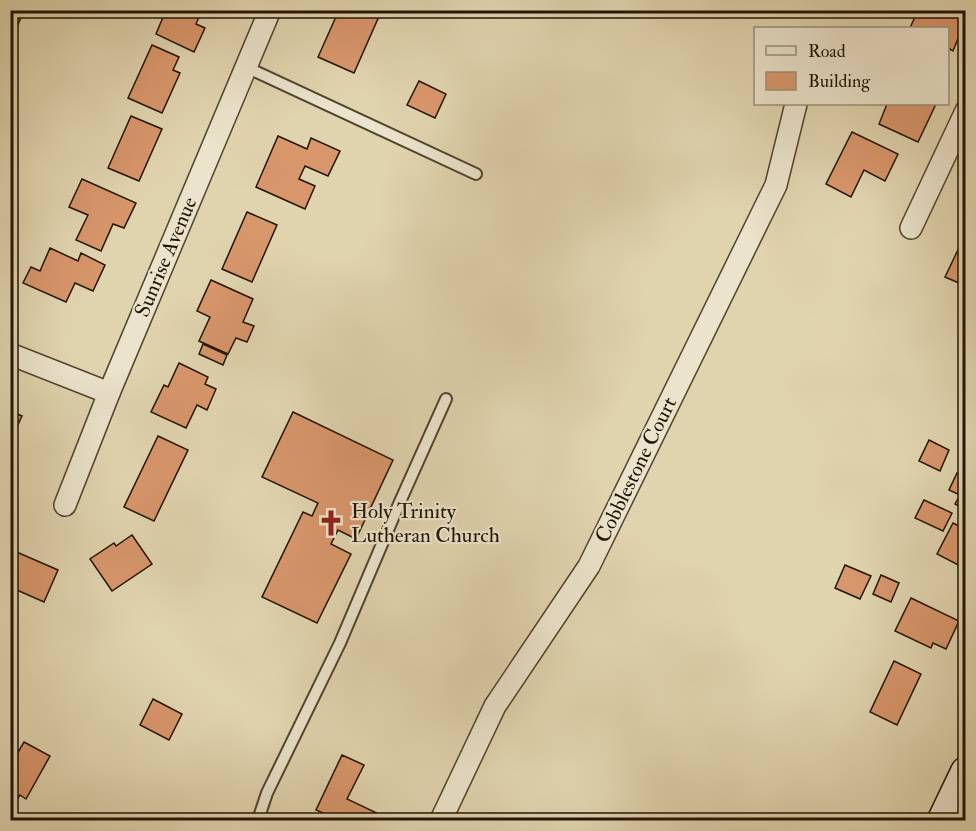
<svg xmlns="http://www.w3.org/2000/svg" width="976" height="831" viewBox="0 0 976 831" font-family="'IM FELL Double Pica',serif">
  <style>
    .building { fill: #d8966b; stroke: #211403; stroke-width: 1.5 }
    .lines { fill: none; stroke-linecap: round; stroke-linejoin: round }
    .service-casing { stroke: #51442e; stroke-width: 14 }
    .minor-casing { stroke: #51442e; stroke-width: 24 }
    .secondary-casing { stroke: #211403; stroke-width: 33 }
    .service { stroke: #ebe3cb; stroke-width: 10 }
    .minor { stroke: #ebe3cb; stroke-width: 21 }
    .secondary { stroke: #ebe3cb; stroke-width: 30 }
    .labels { text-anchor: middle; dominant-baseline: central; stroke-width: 4.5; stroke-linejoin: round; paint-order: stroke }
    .street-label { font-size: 21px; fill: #211403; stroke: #ebe3cb }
    .poi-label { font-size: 21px; fill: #211403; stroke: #ebe3cb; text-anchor: start }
  </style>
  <rect width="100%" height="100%" fill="#e0d4af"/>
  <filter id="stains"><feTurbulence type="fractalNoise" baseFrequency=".00333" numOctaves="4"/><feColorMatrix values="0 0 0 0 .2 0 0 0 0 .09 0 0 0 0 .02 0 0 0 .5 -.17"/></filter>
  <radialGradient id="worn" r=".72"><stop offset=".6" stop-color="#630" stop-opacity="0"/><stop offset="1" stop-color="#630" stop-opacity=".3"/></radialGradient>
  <!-- building -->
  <g class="building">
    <polygon points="10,10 24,10 17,27 10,24"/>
    <polygon points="166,10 202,10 196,24 205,28 194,52 156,34"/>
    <polygon points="339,10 372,10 380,14 354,73 318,57"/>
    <polygon points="918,10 947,10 966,19 953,51 948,48 948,28 910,28"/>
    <polygon points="152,45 179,57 173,70 180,73 162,113 128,98"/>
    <polygon points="419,81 446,94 435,118 407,105"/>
    <polygon points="887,104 936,104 918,142 879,124"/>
    <polygon points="131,116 162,129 139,181 108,168"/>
    <polygon points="852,132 898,154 885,181 864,170 851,197 826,184"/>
    <polygon points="278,136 307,149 311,138 340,151 328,176 305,166 299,179 315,186 305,209 256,187"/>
    <polygon points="82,179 136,203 124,228 113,224 101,251 76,240 88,215 69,207"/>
    <polygon points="247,212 277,225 252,282 222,269"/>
    <polygon points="966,233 966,286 945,277"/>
    <polygon points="50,248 78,261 81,253 105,265 93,291 75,283 66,302 23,283 31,267 40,271"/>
    <polygon points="211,280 253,299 243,322 254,326 247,342 236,338 228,354 199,341 210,317 197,311"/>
    <polygon points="203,344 227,355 223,365 199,354"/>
    <polygon points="179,363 208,377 205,384 216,389 207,410 197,405 186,428 151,412 164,385 168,387"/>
    <polygon points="10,411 22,416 10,442"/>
    <polygon points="293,412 393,460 356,539 338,530 331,544 351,554 317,623 262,597 303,512 312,516 318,503 262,477"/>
    <polygon points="158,436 188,450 154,521 124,507"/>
    <polygon points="929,440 949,450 940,471 919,461"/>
    <polygon points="957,473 966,477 966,510 955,504 960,495 949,490"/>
    <polygon points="924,500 952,513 943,531 915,518"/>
    <polygon points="953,523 966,530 966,569 937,554"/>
    <polygon points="132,535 152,564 112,591 90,559 114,543 116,546"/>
    <polygon points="12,550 58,570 44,602 10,587"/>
    <polygon points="845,565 871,576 860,599 835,588"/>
    <polygon points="881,575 899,583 891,602 873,594"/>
    <polygon points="911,598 959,621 946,649 933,643 931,648 895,631"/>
    <polygon points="894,661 921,674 897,725 870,712"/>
    <polygon points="153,699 182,714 169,740 140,725"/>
    <polygon points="24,742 50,756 26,799 20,795 10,811 10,766"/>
    <polygon points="342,755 364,765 347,799 381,815 378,820 338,820 316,810"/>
  </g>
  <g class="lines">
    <!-- service casing -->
    <g class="service-casing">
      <g id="service">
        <polyline points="246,67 476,174"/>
        <polyline points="258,820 267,793 340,643 399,504 446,399"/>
      </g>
    </g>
    <!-- minor casing -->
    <g class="minor-casing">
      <g id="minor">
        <polyline points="911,228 966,111"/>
        <polyline points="10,354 109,393"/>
        <polyline points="65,505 109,393 270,10"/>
        <polyline points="441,820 495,706 589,566 776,185 796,104"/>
      </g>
    </g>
    <!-- secondary casing -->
    <g class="secondary-casing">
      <polyline id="secondary" points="943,820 966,772"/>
    </g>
    <!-- service -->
    <use href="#service" class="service"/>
    <!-- minor -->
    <use href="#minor" class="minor"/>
    <!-- secondary -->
    <use href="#secondary" class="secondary"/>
  </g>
  <!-- icons -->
  <defs>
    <g id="church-bare" transform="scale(2.07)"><path d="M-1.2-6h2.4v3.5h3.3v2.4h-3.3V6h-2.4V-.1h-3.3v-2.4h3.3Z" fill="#8f2418" stroke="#ebe3cb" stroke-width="2.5" paint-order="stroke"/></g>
  </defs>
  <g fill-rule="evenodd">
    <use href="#church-bare" x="331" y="523"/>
  </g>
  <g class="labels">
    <!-- street labels -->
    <g class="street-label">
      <text transform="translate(166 257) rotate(-67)">Sunrise Avenue</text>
      <text transform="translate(636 470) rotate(-64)">Cobblestone Court</text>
    </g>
    <!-- poi labels -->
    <g class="poi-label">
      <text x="351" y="511">Holy Trinity<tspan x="351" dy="24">Lutheran Church</tspan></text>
    </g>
  </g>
  <!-- margin -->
  <rect width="976" height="831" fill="none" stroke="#e0d4af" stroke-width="36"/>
  <rect x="12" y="12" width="952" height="807" fill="none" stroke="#211403" stroke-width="3"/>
  <rect x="18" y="18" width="940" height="795" fill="none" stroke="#211403" stroke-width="1.5"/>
  <!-- legend -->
  <rect x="754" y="27" width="195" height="78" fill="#ebe3cb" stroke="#9a907b" stroke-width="1.5"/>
  <rect x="766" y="46" width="30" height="9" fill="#ebe3cb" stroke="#9a907b" stroke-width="1.5"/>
  <text x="808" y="57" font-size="18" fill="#211403">Road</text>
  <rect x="766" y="72" width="30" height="18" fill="#d8966b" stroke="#9a907b" stroke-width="1.5"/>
  <text x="808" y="87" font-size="18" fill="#211403">Building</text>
  <rect width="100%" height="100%" filter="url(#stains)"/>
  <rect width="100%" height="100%" fill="url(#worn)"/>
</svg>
